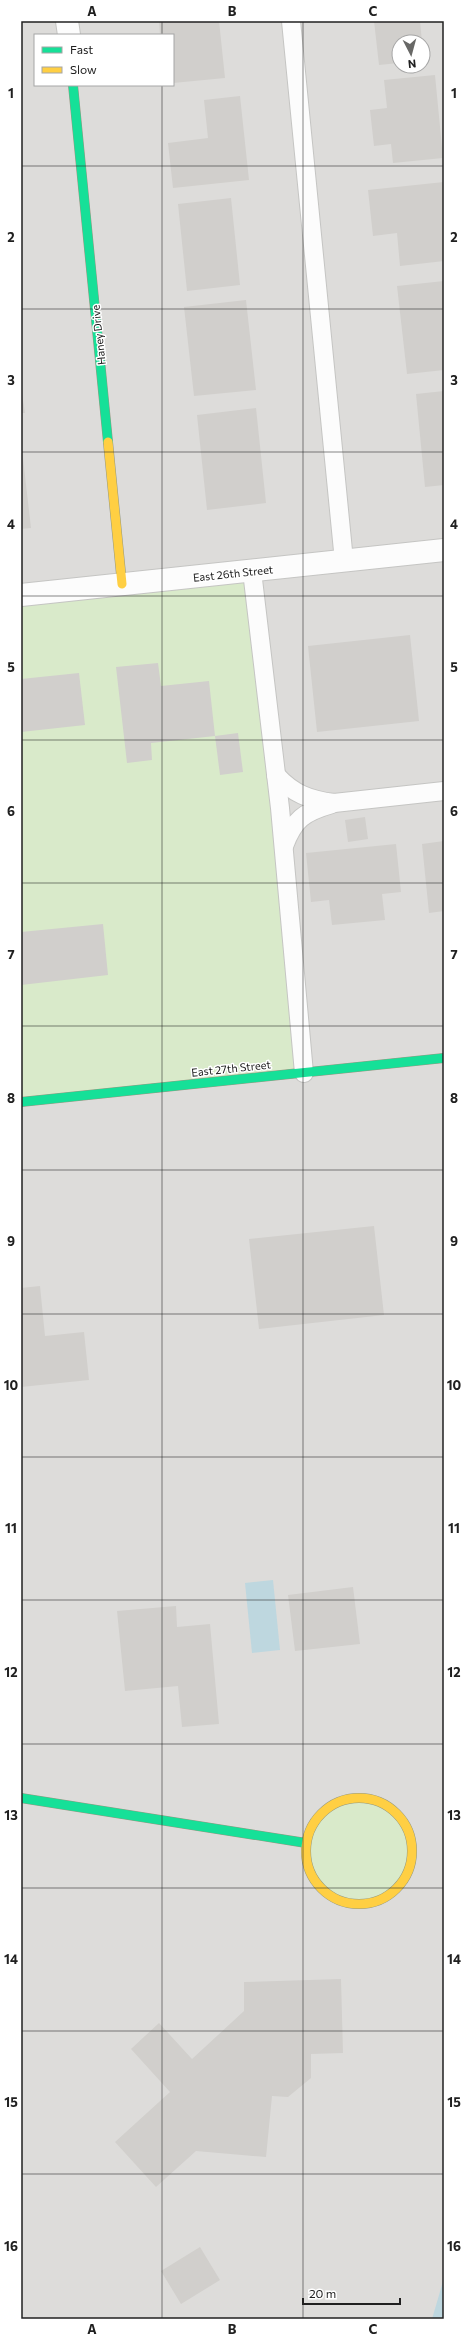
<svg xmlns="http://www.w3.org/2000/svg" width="465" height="2340" viewBox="0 0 465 2340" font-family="Commissioner,sans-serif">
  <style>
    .residential { fill: #dddcda; fill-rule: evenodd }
    .grass { fill: #d9eaca }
    .water { fill: #bed7df }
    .building { fill: #d1cfcc }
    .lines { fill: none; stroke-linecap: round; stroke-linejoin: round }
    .lane-casing { stroke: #c5c5c3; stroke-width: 20 }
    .street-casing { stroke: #c5c5c3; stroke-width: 24 }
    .fast-casing { stroke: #949881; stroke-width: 10 }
    .slow-casing { stroke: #949881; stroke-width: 10 }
    .lane { stroke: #fcfcfc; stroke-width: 18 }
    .street { stroke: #fcfcfc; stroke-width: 22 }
    .fast { stroke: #16e098; stroke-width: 9 }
    .slow { stroke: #ffcf43; stroke-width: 9 }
    .grid { fill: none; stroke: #202020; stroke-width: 1; stroke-opacity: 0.55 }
    .labels { text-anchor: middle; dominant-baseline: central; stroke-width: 3; stroke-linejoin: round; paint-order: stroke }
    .street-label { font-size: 11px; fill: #202020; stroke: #fff }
    .neatline { fill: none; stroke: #202020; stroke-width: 1.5 }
    .grid-label { font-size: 13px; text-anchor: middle; font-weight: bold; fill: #202020 }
  </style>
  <rect width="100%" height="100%" fill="#eeede9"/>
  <!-- residential -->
  <path class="residential" d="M21 21H444V2319H21ZM35 35H173V85H35ZM399 42H423V66H399Z"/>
  <!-- grass -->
  <g class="grass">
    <polygon points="252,571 304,1073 21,1102 21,595"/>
    <circle cx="359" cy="1851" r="53"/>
  </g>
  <!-- water -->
  <g class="water">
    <polygon points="273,1580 280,1650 252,1653 245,1583"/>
    <polygon points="444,2278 444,2319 432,2319"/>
  </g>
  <!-- building -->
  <g class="building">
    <polygon points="159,21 219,21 225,78 173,83 173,35 160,35"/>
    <polygon points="374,21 420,21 422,42 399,42 399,63 379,65"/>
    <polygon points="435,75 443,158 393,163 391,144 374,146 370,110 387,108 384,80"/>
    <polygon points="240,96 249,180 173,188 168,143 208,138 204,100"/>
    <polygon points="444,182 444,261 400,266 397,233 373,236 368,190"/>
    <polygon points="231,198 240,285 187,291 178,204"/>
    <polygon points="444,281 444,370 407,374 397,286"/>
    <polygon points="246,300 256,390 194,396 184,307"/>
    <polygon points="21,388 25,413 21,413"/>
    <polygon points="444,391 444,485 425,487 416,394"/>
    <polygon points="256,408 266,503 207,510 197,415"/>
    <polygon points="21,441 31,528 21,529"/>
    <polygon points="410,635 419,721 317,732 308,646"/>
    <polygon points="158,663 161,686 209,681 215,736 151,743 152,760 127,763 116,667"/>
    <polygon points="79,673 85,725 21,732 21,679"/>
    <polygon points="238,733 243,772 220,775 215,736"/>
    <polygon points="365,817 368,839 348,842 345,820"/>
    <polygon points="444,841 444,911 429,913 422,844"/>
    <polygon points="396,844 401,892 382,894 385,920 332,925 329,900 311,902 306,853"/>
    <polygon points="103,924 108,975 21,985 21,932"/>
    <polygon points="374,1226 384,1315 259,1329 249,1239"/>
    <polygon points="40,1286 45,1336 84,1332 89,1380 21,1387 21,1288"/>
    <polygon points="353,1587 360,1644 295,1651 288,1595"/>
    <polygon points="176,1606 177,1627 210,1624 219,1724 182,1727 178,1686 125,1691 117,1611"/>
    <polygon points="341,1979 343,2053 311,2054 311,2078 288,2097 272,2096 266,2157 196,2151 156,2187 115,2142 170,2092 131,2049 159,2023 192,2059 244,2011 244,1982"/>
    <polygon points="200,2247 220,2280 181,2304 161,2271"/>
  </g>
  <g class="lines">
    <!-- lane casing -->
    <g class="lane-casing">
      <g id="lane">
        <polyline points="291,21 344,561"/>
        <polyline points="252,571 280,808 304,1073"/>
        <path d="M276 775C293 794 310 800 334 803L444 791"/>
        <path d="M284 846C294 819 304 812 332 804"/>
      </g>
    </g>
    <!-- street casing -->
    <g class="street-casing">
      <g id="street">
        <polyline points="67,21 69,35"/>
        <polyline points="21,595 444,550"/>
      </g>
    </g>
    <!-- fast casing -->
    <g class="fast-casing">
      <g id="fast">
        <polyline points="73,85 108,442"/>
        <polyline points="21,1102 444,1058"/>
        <polyline points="21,1798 306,1843"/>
      </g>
    </g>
    <!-- slow casing -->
    <g class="slow-casing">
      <g id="slow">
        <polyline points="108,442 122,584"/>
        <circle cx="359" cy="1851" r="53"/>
      </g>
    </g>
    <!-- lane -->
    <use href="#lane" class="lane"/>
    <!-- street -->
    <use href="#street" class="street"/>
    <!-- fast -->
    <use href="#fast" class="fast"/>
    <!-- slow -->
    <use href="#slow" class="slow"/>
  </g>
  <!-- grid -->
  <path class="grid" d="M162 21V35M303 21V2319M162 85V2319M21 166H444M21 309H444M21 452H444M21 596H444M21 740H444M21 883H444M21 1026H444M21 1170H444M21 1314H444M21 1457H444M21 1600H444M21 1744H444M21 1888H444M21 2031H444M21 2174H444"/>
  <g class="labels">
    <!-- street labels -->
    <g class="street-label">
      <text transform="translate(98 335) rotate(-96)">Haney Drive</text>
      <text transform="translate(233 573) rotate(-6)">East 26th Street</text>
      <text transform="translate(231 1068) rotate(-6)">East 27th Street</text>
    </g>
  </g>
  <!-- border -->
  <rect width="465" height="2340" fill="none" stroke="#ffffff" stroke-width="44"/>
  <!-- legend -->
  <rect x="34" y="34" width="140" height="52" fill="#ffffff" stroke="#a6a6a6"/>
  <rect x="42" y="47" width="20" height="6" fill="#16e098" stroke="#a6a6a6"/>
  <text x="70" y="54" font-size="12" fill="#202020">Fast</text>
  <rect x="42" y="67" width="20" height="6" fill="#ffcf43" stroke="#a6a6a6"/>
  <text x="70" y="74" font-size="12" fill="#202020">Slow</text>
  <!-- north arrow -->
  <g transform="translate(411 54) rotate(174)"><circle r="19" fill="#ffffff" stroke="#a6a6a6"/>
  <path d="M0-3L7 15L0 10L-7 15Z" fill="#686866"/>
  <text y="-6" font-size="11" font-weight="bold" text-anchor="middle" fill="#202020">N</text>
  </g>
  <!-- scale -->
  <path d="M303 2298v6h97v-6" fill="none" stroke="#202020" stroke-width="2"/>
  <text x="309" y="2298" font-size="12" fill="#202020" stroke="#ffffff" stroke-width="3" paint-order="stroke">20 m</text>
  <rect x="22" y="22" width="421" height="2296" class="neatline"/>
  <g class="grid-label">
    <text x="92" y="16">A</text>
    <text x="232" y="16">B</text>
    <text x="373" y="16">C</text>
    <text x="11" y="98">1</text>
    <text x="454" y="98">1</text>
    <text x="11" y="242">2</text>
    <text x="454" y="242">2</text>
    <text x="11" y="385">3</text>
    <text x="454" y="385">3</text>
    <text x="11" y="529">4</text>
    <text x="454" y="529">4</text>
    <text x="11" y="672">5</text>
    <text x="454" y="672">5</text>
    <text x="11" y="816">6</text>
    <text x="454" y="816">6</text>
    <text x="11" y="959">7</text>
    <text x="454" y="959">7</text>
    <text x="11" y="1103">8</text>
    <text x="454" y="1103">8</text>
    <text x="11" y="1246">9</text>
    <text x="454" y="1246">9</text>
    <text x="11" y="1390">10</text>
    <text x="454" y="1390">10</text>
    <text x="11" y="1533">11</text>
    <text x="454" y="1533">11</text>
    <text x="11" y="1677">12</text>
    <text x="454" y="1677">12</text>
    <text x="11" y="1820">13</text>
    <text x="454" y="1820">13</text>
    <text x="11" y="1964">14</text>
    <text x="454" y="1964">14</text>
    <text x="11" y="2107">15</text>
    <text x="454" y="2107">15</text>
    <text x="11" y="2251">16</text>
    <text x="454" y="2251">16</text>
    <text x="92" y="2334">A</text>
    <text x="232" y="2334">B</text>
    <text x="373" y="2334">C</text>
  </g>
</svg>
